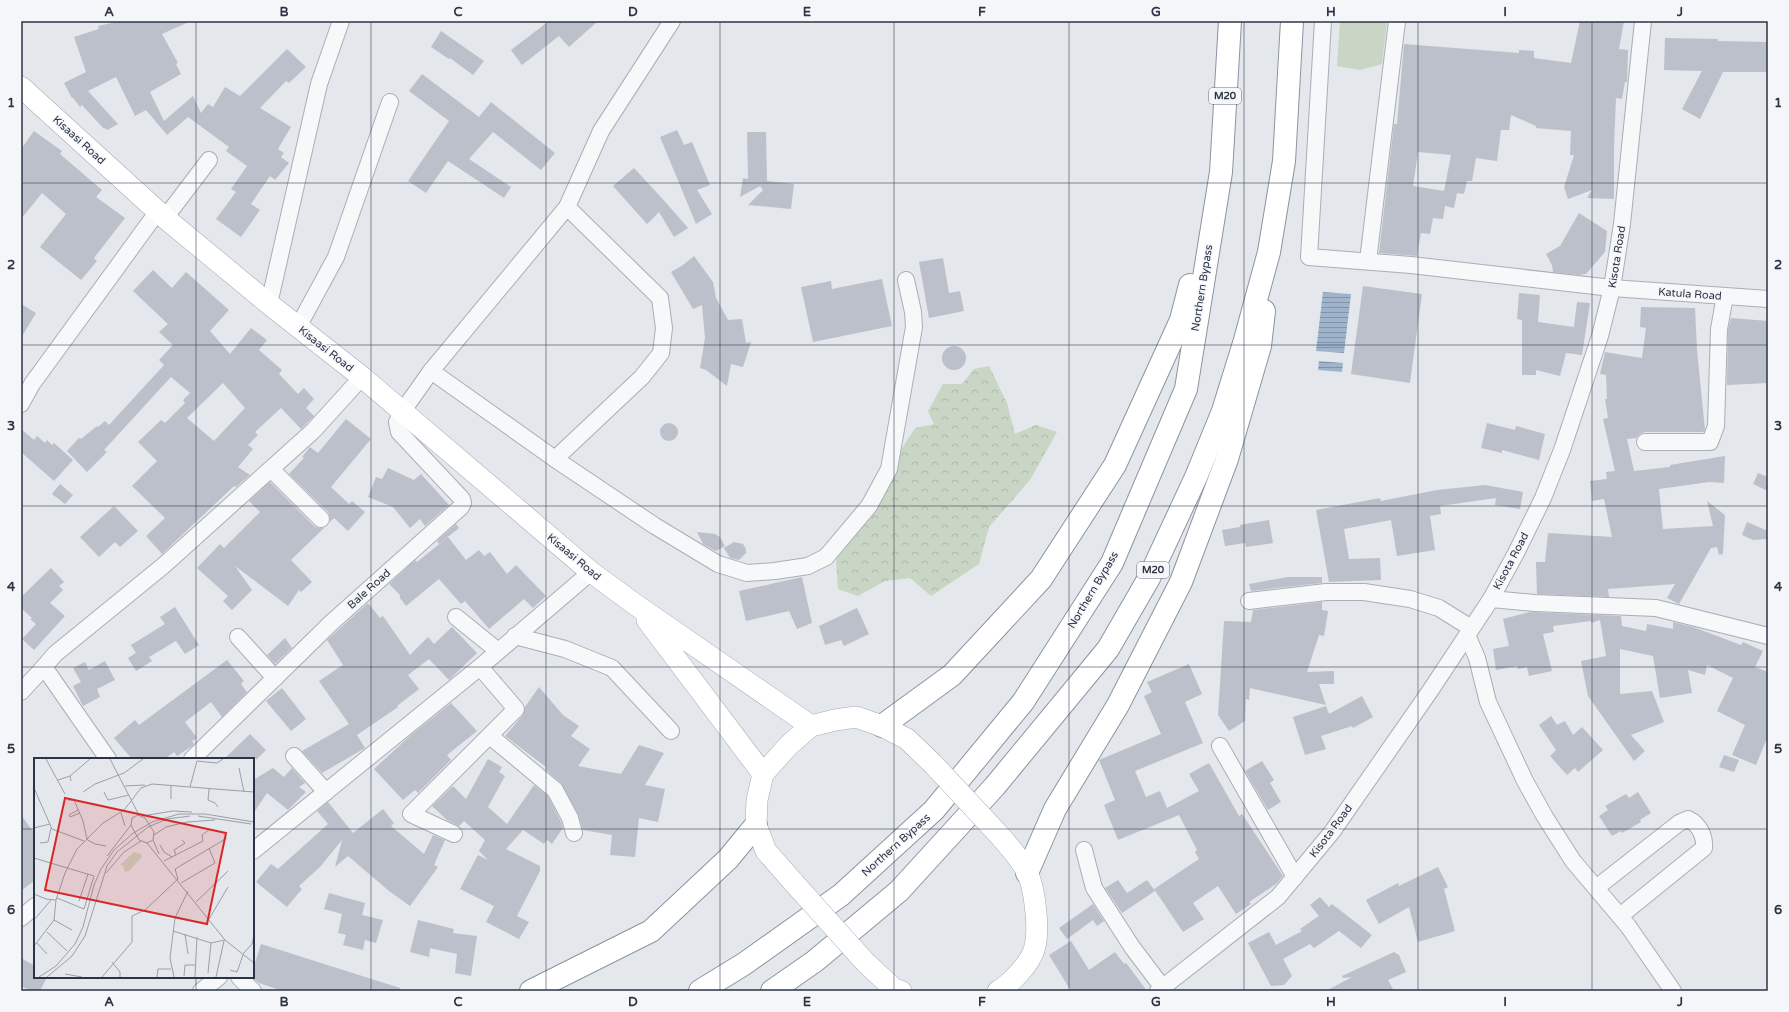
<svg xmlns="http://www.w3.org/2000/svg" width="1789" height="1012" viewBox="0 0 1789 1012" font-family="'Varela Round',sans-serif">
  <style>
    .forest { fill: url(#forest-crowns) }
    .pitch { fill: #c9d6c5 }
    .water { fill: url(#water-rules) }
    .building { fill: #bbc0ca; fill-rule: evenodd }
    .lines { fill: none; stroke-linecap: round; stroke-linejoin: round }
    .minor-casing { stroke: #a9aeb7; stroke-width: 18 }
    .major-casing { stroke: #a3abb8; stroke-width: 22 }
    .highway-casing { stroke: #8b94a3; stroke-width: 24 }
    .minor { stroke: #f7f8fa; stroke-width: 16 }
    .major { stroke: #fff; stroke-width: 21 }
    .highway { stroke: #fff; stroke-width: 22 }
    .major-bridge-casing { stroke: #a3abb8; stroke-width: 22; stroke-linecap: butt }
    .major-bridge { stroke: #fff; stroke-width: 21 }
    .grid { fill: none; stroke: #2b3445; stroke-width: 1; stroke-opacity: 0.55 }
    .labels { text-anchor: middle; dominant-baseline: central; stroke-width: 3; stroke-linejoin: round; paint-order: stroke }
    .shield { fill: #f4f6f9; stroke: #676e7b; stroke-width: 1 }
    .shield-label { font-size: 10px; font-weight: bold; fill: #2b3445 }
    .street-label { font-size: 11px; fill: #2b3445; stroke: #f4f6f9 }
    .inset-road { fill: none; stroke: #9a9fa9; stroke-width: 1 }
    .view { fill: #d62828; fill-opacity: 0.15; stroke: #d62828; stroke-width: 2 }
    .inset-edge { fill: none; stroke: #2b3445; stroke-width: 2 }
    .neatline { fill: none; stroke: #2b3445; stroke-width: 1.5 }
    .grid-label { font-size: 13px; text-anchor: middle; font-weight: bold; fill: #2b3445 }
  </style>
  <defs>
    <pattern id="forest-crowns" width="20" height="18" patternUnits="userSpaceOnUse"><rect width="20" height="18" fill="#c9d6c5"/><path d="M2 6a3 3 0 1 1 6 0M12 15a3 3 0 1 1 6 0" fill="none" stroke="#adb8ab"/></pattern>
    <pattern id="water-rules" width="6" height="5" patternUnits="userSpaceOnUse"><rect width="6" height="5" fill="#9fb4cc"/><path d="M0 2.5h6" fill="none" stroke="#8293a7"/></pattern>
  </defs>
  <rect width="100%" height="100%" fill="#e4e7ec"/>
  <!-- forest -->
  <polygon class="forest" points="989,366 1007,403 1015,434 1036,425 1057,432 1030,480 989,527 979,564 931,596 910,578 885,581 858,596 838,589 836,559 864,523 890,477 901,450 915,428 934,424 928,411 943,384 962,384 974,369"/>
  <!-- pitch -->
  <polygon class="pitch" points="1340,21 1387,21 1382,64 1360,70 1337,66"/>
  <!-- water -->
  <g class="water">
    <polygon points="1323,292 1351,294 1344,353 1316,351"/>
    <polygon points="1319,361 1343,363 1342,372 1318,370"/>
  </g>
  <!-- building -->
  <g class="building">
    <polygon points="120,21 191,21 162,34 178,63 176,64 181,74 150,92 164,121 193,96 201,113 208,104 213,107 225,87 240,96 287,49 306,67 289,83 286,81 260,108 291,127 278,149 284,153 281,157 289,163 275,180 270,176 251,204 260,210 241,237 216,219 236,192 231,189 247,166 226,151 229,147 188,117 167,135 146,110 135,116 116,77 88,91 118,124 107,130 105,128 104,129 82,105 80,107 73,98 72,98 64,83 86,72 74,37 99,29 98,26"/>
    <polygon points="549,21 598,21 569,47 559,36 522,65 511,50"/>
    <path d="M1580 21H1624L1619 49 1628 50 1627 82H1625L1622 99 1616 98 1614 146V199L1587 198 1592 190 1568 199 1564 187 1574 155H1570L1571 131 1536 128V126L1511 115 1509 130H1501L1497 161 1476 158 1472 181H1467L1464 194 1457 193 1454 208 1445 206 1443 219 1433 218 1430 234 1421 233 1417 256 1379 253 1394 124H1397L1404 44 1519 53V50L1534 51V58L1571 63ZM1418 152 1451 155 1444 191 1413 186Z"/>
    <polygon points="441,31 484,61 473,75 450,58 449,59 431,47"/>
    <polygon points="1665,38 1718,39 1718,41 1768,42 1768,72 1723,72 1700,119 1682,109 1702,71 1664,70"/>
    <polygon points="422,74 479,117 491,102 555,153 541,170 493,132 469,159 511,187 504,198 448,161 426,193 408,181 449,121 409,91"/>
    <polygon points="677,130 684,145 692,142 710,185 697,190 712,214 696,224 660,137"/>
    <polygon points="34,131 62,151 60,154 102,190 96,197 125,218 94,258 97,261 81,280 40,247 66,214 42,193 21,219 21,149"/>
    <polygon points="747,132 766,132 767,181 794,184 791,209 748,205 763,190 760,186 740,197 743,178 748,179"/>
    <polygon points="634,168 668,205 688,228 674,237 659,212 647,224 613,186"/>
    <polygon points="1579,213 1607,231 1605,252 1586,274 1579,275 1553,272 1552,265 1546,254 1560,246"/>
    <polygon points="694,256 713,282 716,298 728,320 742,319 746,343 751,342 743,367 731,364 727,386 706,370 700,368 705,338 702,305 693,309 671,272 683,265"/>
    <polygon points="943,258 949,293 960,291 964,311 929,318 919,262"/>
    <path d="M153 270 172 288 186 272 229 310 210 331 230 354 251 328 267 340 259 350 282 370 279 374 298 394 304 388 314 399 306 408 314 416 301 429 281 408 255 432 258 435 248 445 253 449 238 467 250 475 236 487 234 486 162 554 146 536 165 518 132 486 157 461 138 442 161 420 165 423 185 403 183 400 190 393 171 377 104 450 107 452 87 472 67 451 79 438 81 439 97 426 98 427 105 421 109 425 164 365 159 360 173 345 159 332 168 324 133 291ZM223 383 245 408 214 441 187 418Z"/>
    <polygon points="882,279 892,326 813,342 801,287 831,281 832,289"/>
    <polygon points="1363,286 1422,294 1410,383 1351,374"/>
    <polygon points="1519,293 1540,295 1538,322 1574,327 1577,302 1590,303 1582,355 1566,353 1560,376 1536,370 1536,375 1522,375 1522,320 1517,319"/>
    <polygon points="21,304 36,313 21,338"/>
    <polygon points="1641,307 1695,308 1697,350 1705,430 1703,432 1645,432 1640,434 1636,438 1627,439 1634,471 1670,467 1670,465 1725,456 1724,483 1709,482 1659,489 1663,529 1713,526 1707,501 1725,515 1723,554 1719,555 1717,547 1711,548 1679,604 1667,598 1675,584 1608,589 1609,597 1537,594 1536,562 1545,562 1548,533 1612,537 1604,499 1592,501 1590,481 1607,479 1606,472 1615,471 1603,419 1608,418 1605,399 1607,399 1606,375 1600,374 1605,352 1642,358 1646,328 1640,327"/>
    <polygon points="1731,318 1768,321 1768,383 1727,385 1728,330"/>
    <circle cx="954" cy="358" r="12"/>
    <polygon points="346,419 371,439 331,487 349,504 352,501 365,512 348,531 334,518 330,522 330,517 328,512 289,474 304,458 302,457 310,447 318,453"/>
    <circle cx="669" cy="432" r="9"/>
    <polygon points="1487,423 1515,430 1516,426 1545,434 1539,460 1502,450 1502,453 1481,448"/>
    <polygon points="21,429 34,440 37,436 45,443 47,440 52,445 54,443 73,460 54,481 21,452"/>
    <polygon points="388,468 414,480 421,474 449,505 425,526 420,519 410,528 393,507 368,497 376,477 382,479"/>
    <polygon points="1758,473 1768,477 1768,491 1753,484"/>
    <polygon points="270,482 314,526 319,528 324,528 291,560 312,582 301,592 299,590 288,606 235,566 252,590 232,610 223,601 228,596 197,568 220,544 224,548 260,512 249,501"/>
    <polygon points="60,484 73,495 65,504 52,494"/>
    <polygon points="1485,485 1523,492 1520,509 1495,505 1496,498 1440,506 1441,514 1430,516 1435,550 1397,556 1391,520 1344,529 1349,559 1380,558 1381,580 1329,582 1316,510 1380,498 1381,501 1437,490"/>
    <polygon points="114,506 138,531 120,547 115,542 99,557 80,537"/>
    <polygon points="1269,520 1273,543 1246,547 1245,543 1225,546 1222,530 1240,527 1240,525"/>
    <polygon points="1747,522 1768,531 1768,539 1753,540 1742,535"/>
    <polygon points="456,524 459,528 439,544 437,541"/>
    <polygon points="697,532 715,534 720,537 725,546 716,551 703,544"/>
    <polygon points="448,537 466,560 479,550 484,556 490,552 507,574 516,565 546,596 533,608 524,599 489,629 465,601 461,604 439,579 406,606 400,598 400,595 389,584 415,560 417,562"/>
    <polygon points="734,542 743,544 746,549 746,553 739,560 730,558 724,548"/>
    <polygon points="51,568 64,582 59,586 63,590 50,603 65,616 34,650 22,639 36,624 30,619 32,618 21,608 21,597"/>
    <polygon points="802,577 812,623 797,629 789,611 746,621 739,591"/>
    <polygon points="1288,577 1322,577 1322,583 1251,591 1249,584"/>
    <polygon points="1322,602 1322,610 1328,611 1324,636 1319,635 1307,672 1334,671 1334,684 1319,684 1326,705 1250,688 1249,700 1246,699 1245,721 1229,731 1218,715 1224,621 1251,622 1253,610"/>
    <polygon points="368,603 380,618 383,616 410,655 428,637 434,644 452,627 477,653 449,680 429,659 408,675 419,689 397,706 398,707 357,735 365,748 322,773 302,751 349,724 319,681 343,665 327,640"/>
    <polygon points="175,607 199,645 185,654 176,641 149,657 152,661 136,671 128,658 136,653 131,645 165,624 160,617"/>
    <polygon points="857,608 869,634 844,646 841,640 825,645 819,626"/>
    <polygon points="1530,612 1621,616 1622,626 1646,631 1647,624 1673,629 1673,622 1693,627 1741,645 1743,642 1763,651 1755,667 1768,672 1768,736 1756,765 1732,755 1745,725 1717,711 1733,678 1707,665 1705,675 1688,670 1692,693 1660,698 1653,656 1620,649 1620,694 1652,691 1664,722 1631,735 1645,751 1634,761 1588,696 1581,661 1606,656 1600,620 1591,623 1591,621 1553,626 1554,632 1543,634 1552,671 1529,676 1527,667 1518,669 1517,666 1496,670 1493,649 1509,646 1503,619"/>
    <polygon points="285,638 292,648 275,664 267,655"/>
    <polygon points="227,660 244,681 241,684 247,692 222,717 211,702 185,722 197,738 192,741 194,744 192,746 177,756 174,752 165,759 132,759 114,738 135,720 139,725"/>
    <polygon points="105,661 115,680 97,689 100,697 83,706 73,686 81,682 73,668 85,662 89,670"/>
    <polygon points="1189,664 1202,694 1185,702 1203,743 1135,771 1146,797 1160,791 1167,808 1199,791 1189,774 1209,763 1239,816 1242,814 1283,876 1276,884 1249,902 1251,904 1236,914 1218,886 1193,903 1204,919 1183,932 1154,889 1199,859 1195,852 1197,850 1179,815 1118,840 1104,805 1115,800 1099,760 1161,734 1144,696 1152,692 1147,682"/>
    <polygon points="539,687 563,715 579,726 571,736 590,749 578,766 621,774 639,745 664,753 645,785 665,789 658,822 639,818 635,857 610,855 612,835 583,830 578,814 561,783 545,769 546,767 505,736 523,715 525,707"/>
    <polygon points="282,688 306,719 291,731 266,701"/>
    <polygon points="1362,696 1373,717 1353,728 1352,726 1321,736 1326,749 1305,755 1293,717 1326,706 1329,714"/>
    <polygon points="451,703 477,731 447,755 451,760 418,793 415,790 403,800 374,769 411,735"/>
    <polygon points="1551,716 1557,725 1565,721 1573,735 1582,727 1603,750 1578,772 1575,768 1567,775 1550,756 1556,750 1539,725"/>
    <polygon points="250,734 266,750 257,759 224,759"/>
    <polygon points="1724,755 1739,760 1734,772 1719,767"/>
    <polygon points="488,759 502,767 499,772 505,776 488,807 507,824 534,785 548,796 561,822 563,828 552,844 547,840 544,844 523,830 506,849 540,866 540,871 517,916 529,922 519,939 486,922 494,906 460,889 478,855 488,860 479,851 485,840 464,821 459,826 447,820 432,806 453,786 466,799"/>
    <polygon points="1262,761 1274,780 1270,783 1281,802 1268,810 1245,771"/>
    <polygon points="273,768 284,777 292,768 305,783 299,787 306,792 288,810 267,793 253,814 253,780"/>
    <polygon points="1638,792 1651,813 1640,820 1641,822 1622,833 1621,831 1612,836 1599,816 1608,810 1605,806 1626,794 1629,798"/>
    <polygon points="328,802 353,833 383,809 394,823 391,826 424,854 433,835 445,840 434,865 438,867 410,906 389,891 348,856 335,867 342,840 320,867 299,886 302,889 287,907 256,882 271,864 278,869 328,824 317,811"/>
    <polygon points="21,815 35,834 35,880 21,891"/>
    <polygon points="1438,867 1448,887 1444,889 1455,931 1418,942 1409,907 1379,924 1366,900 1398,883 1399,886"/>
    <polygon points="1118,880 1127,893 1147,880 1155,891 1122,913 1105,888"/>
    <polygon points="329,893 365,903 362,915 383,920 376,943 365,940 363,950 343,945 346,935 338,933 342,914 324,909"/>
    <polygon points="1320,897 1329,907 1332,904 1372,935 1361,948 1339,931 1314,948 1310,944 1283,959 1292,976 1284,985 1271,986 1248,943 1269,932 1276,945 1302,931 1300,929 1319,916 1310,905"/>
    <polygon points="1093,904 1104,921 1097,926 1093,920 1067,939 1059,928"/>
    <polygon points="418,920 454,929 453,933 477,936 471,976 455,973 457,954 430,948 429,957 410,952"/>
    <polygon points="1071,941 1089,970 1115,952 1124,964 1126,963 1147,991 1071,991 1049,955"/>
    <polygon points="261,944 400,988 400,991 283,991 259,983 252,977 253,969"/>
    <polygon points="1394,952 1399,955 1406,972 1388,980 1394,991 1326,991 1352,977 1343,978 1342,976"/>
    <polygon points="21,958 35,966 35,977 47,977 40,991 31,991 21,986"/>
  </g>
  <g class="lines">
    <!-- minor casing -->
    <g class="minor-casing">
      <g id="minor">
        <polyline points="1323,21 1309,257 1411,265 1612,288 1768,299"/>
        <polyline points="165,218 209,160"/>
        <polyline points="1368,261 1397,21"/>
        <polyline points="269,304 319,84 341,21"/>
        <polyline points="298,327 336,257 390,102"/>
        <polyline points="431,371 555,459 655,526 718,564 747,573 775,571 808,566 826,557 869,506 889,469 914,327 913,312 906,280"/>
        <polyline points="21,404 32,384 158,211"/>
        <polyline points="1645,442 1710,442 1716,426 1719,329 1725,296"/>
        <polyline points="555,459 642,377 661,353 664,328 660,298 567,207"/>
        <polyline points="271,469 321,519"/>
        <polyline points="1491,599 1535,603 1656,608 1768,636"/>
        <polyline points="1249,601 1326,592 1364,592 1410,599 1439,608 1471,628"/>
        <polyline points="456,617 498,651"/>
        <polyline points="1467,635 1477,658 1488,702 1525,781 1545,817 1573,861 1628,926 1673,991"/>
        <polyline points="515,636 565,649 612,668 671,731"/>
        <polyline points="238,637 275,678"/>
        <polyline points="21,692 44,667"/>
        <polyline points="490,736 555,790 570,818 574,833"/>
        <polyline points="1220,746 1295,877"/>
        <polyline points="294,756 326,792"/>
        <polyline points="108,759 44,667 55,654 163,566 313,431 362,377"/>
        <polyline points="192,759 331,623 461,507 463,503 462,499 399,432 397,422 402,412 431,371 567,207 601,131 672,21"/>
        <polyline points="454,834 411,814 516,709 480,667"/>
        <polyline points="1084,850 1094,888 1132,947 1163,988"/>
        <polyline points="253,851 480,667 591,572"/>
        <path d="M1596 888 1679 823 1688 819C1699 824 1705 836 1704 848L1620 916"/>
        <polyline points="21,918 35,906"/>
        <polyline points="239,977 253,991"/>
        <polyline points="201,991 219,977"/>
        <polyline points="1158,991 1278,897 1332,832 1430,691 1491,599 1516,553 1543,498 1562,450 1600,336 1612,288 1622,224 1643,21"/>
      </g>
    </g>
    <!-- major casing -->
    <g class="major-casing">
      <g id="major">
        <polyline points="21,87 165,218 269,304 362,377 591,572 636,605 811,726"/>
        <polyline points="647,620 763,774"/>
        <polyline points="794,883 766,851 756,825 757,800 763,774 789,745 811,726 835,720 856,717 882,726 907,739 934,765"/>
        <polyline points="866,963 894,989 901,991"/>
        <path d="M998 991C1011 984 1030 963 1034 950 1040 932 1035 891 1028 874 1022 860 1010 848 1001 837"/>
      </g>
    </g>
    <!-- highway casing -->
    <g class="highway-casing">
      <g id="highway">
        <polyline points="882,726 952,675 1041,579 1115,465 1181,320 1190,285"/>
        <polyline points="1027,873 1055,809 1118,705 1181,582 1227,459 1260,346 1264,311"/>
        <polyline points="531,991 651,931 728,859 756,825"/>
        <polyline points="700,991 744,964 841,895 934,810 1023,702 1112,563 1186,389 1221,172 1230,21"/>
        <polyline points="772,991 815,961 899,891 995,786 1108,649 1149,578 1196,477 1223,411 1245,340 1269,252 1284,161 1292,21"/>
      </g>
    </g>
    <!-- minor -->
    <use href="#minor" class="minor"/>
    <!-- major -->
    <use href="#major" class="major"/>
    <!-- highway -->
    <use href="#highway" class="highway"/>
    <!-- major-bridge casing -->
    <g class="major-bridge-casing">
      <g id="major-bridge">
        <polyline points="934,765 1001,837"/>
        <polyline points="794,883 866,963"/>
      </g>
    </g>
    <!-- major-bridge -->
    <use href="#major-bridge" class="major-bridge"/>
  </g>
  <!-- grid -->
  <path class="grid" d="M196 21V759M371 21V991M546 21V991M720 21V991M894 21V991M1069 21V991M1244 21V991M1418 21V991M1592 21V991M21 183H1768M21 345H1768M21 506H1768M21 667H1768M21 829H35M253 829H1768M196 977V991"/>
  <g class="labels">
    <!-- shield labels -->
    <g class="shield">
      <rect x="1209" y="88" width="32" height="16" rx="3"/>
      <rect x="1137" y="562" width="32" height="16" rx="3"/>
    </g>
    <g class="shield-label">
      <text x="1225" y="96">M20</text>
      <text x="1153" y="570">M20</text>
    </g>
    <!-- street labels -->
    <g class="street-label">
      <text transform="translate(79 140) rotate(42)">Kisaasi Road</text>
      <text transform="translate(1617 257) rotate(-81)">Kisota Road</text>
      <text transform="translate(1202 288) rotate(-81)">Northern Bypass</text>
      <text transform="translate(1690 294) rotate(4)">Katula Road</text>
      <text transform="translate(326 349) rotate(38)">Kisaasi Road</text>
      <text transform="translate(574 557) rotate(40)">Kisaasi Road</text>
      <text transform="translate(1511 561) rotate(-62)">Kisota Road</text>
      <text transform="translate(369 589) rotate(-42)">Bale Road</text>
      <text transform="translate(1093 590) rotate(-59)">Northern Bypass</text>
      <text transform="translate(1331 831) rotate(-53)">Kisota Road</text>
      <text transform="translate(896 845) rotate(-42)">Northern Bypass</text>
    </g>
  </g>
  <!-- overview -->
  <g transform="translate(34 758)">
    <rect width="220" height="220" fill="#e4e7ec"/>
    <path d="M100 94 107 96 108 99 95 113 91 114 89 107H86Z" fill="#c9d6c5"/>
    <path class="inset-road" d="M12 1 31 36M76 1 105 57M205 10 210 34M24 22 36 18M37 23 36 18 56 1M91 28 111 27M137 28V41M156 29 163 3 183 5 189 1M0 30 18 71 50 83M175 31 174 42 181 45 184 49M49 34 61 26 90 15 109 1M70 34 74 42 95 37M34 42H40L49 63 53 81M44 52 35 57 36 59 46 55M87 55 91 68M104 57 111 60 120 74 119 82 113 85 105 82 97 67 98 60ZM108 58 139 53 158 54M164 58 217 66M0 70 16 66M120 77 132 69 153 64 181 62M52 81 61 86 72 88M119 82 125 96M6 85 14 84 17 70M113 85 191 182 220 205M126 87 130 94 138 99M142 97 140 92 151 85 148 82M73 98 97 67M0 100 60 118 50 151 23 140M130 103 169 83 168 77 176 71M72 115 90 94 107 83M147 125 181 105 175 90M0 136 12 141 22 142M45 143 54 116M162 144 194 113M175 161 194 129M0 162 17 142M20 162 38 172M139 173 177 185 191 182M13 174 33 193M151 176 154 196M3 185 13 196M0 188 20 162 22 142 31 115 43 91 69 65 90 52 107 30 118 26 220 34M209 196 218 186 220 177M78 204 86 214V219M196 212 203 214 209 197M174 215 177 185M31 216 48 219M150 218 151 207H161M5 219 22 208 41 186 49 169 60 127 67 111 80 92 98 76 118 64 145 56H171L220 64M13 219 38 198 51 178 73 108 83 94 114 69 133 61 156 58M68 219 98 184V158L111 152 144 121 141 111 193 80M123 219 124 211H137M140 219 136 200 141 160 154 133M161 219 163 179M182 219 190 183"/>
    <path class="view" d="M31 40 192 75 173 166 11 132Z"/>
    <rect width="220" height="220" class="inset-edge"/>
  </g>
  <!-- border -->
  <rect width="1789" height="1012" fill="none" stroke="#f4f6f9" stroke-width="44"/>
  <rect x="22" y="22" width="1745" height="968" class="neatline"/>
  <g class="grid-label">
    <text x="109" y="16">A</text>
    <text x="284" y="16">B</text>
    <text x="458" y="16">C</text>
    <text x="633" y="16">D</text>
    <text x="807" y="16">E</text>
    <text x="982" y="16">F</text>
    <text x="1156" y="16">G</text>
    <text x="1331" y="16">H</text>
    <text x="1505" y="16">I</text>
    <text x="1680" y="16">J</text>
    <text x="11" y="107">1</text>
    <text x="1778" y="107">1</text>
    <text x="11" y="269">2</text>
    <text x="1778" y="269">2</text>
    <text x="11" y="430">3</text>
    <text x="1778" y="430">3</text>
    <text x="11" y="591">4</text>
    <text x="1778" y="591">4</text>
    <text x="11" y="753">5</text>
    <text x="1778" y="753">5</text>
    <text x="11" y="914">6</text>
    <text x="1778" y="914">6</text>
    <text x="109" y="1006">A</text>
    <text x="284" y="1006">B</text>
    <text x="458" y="1006">C</text>
    <text x="633" y="1006">D</text>
    <text x="807" y="1006">E</text>
    <text x="982" y="1006">F</text>
    <text x="1156" y="1006">G</text>
    <text x="1331" y="1006">H</text>
    <text x="1505" y="1006">I</text>
    <text x="1680" y="1006">J</text>
  </g>
</svg>
